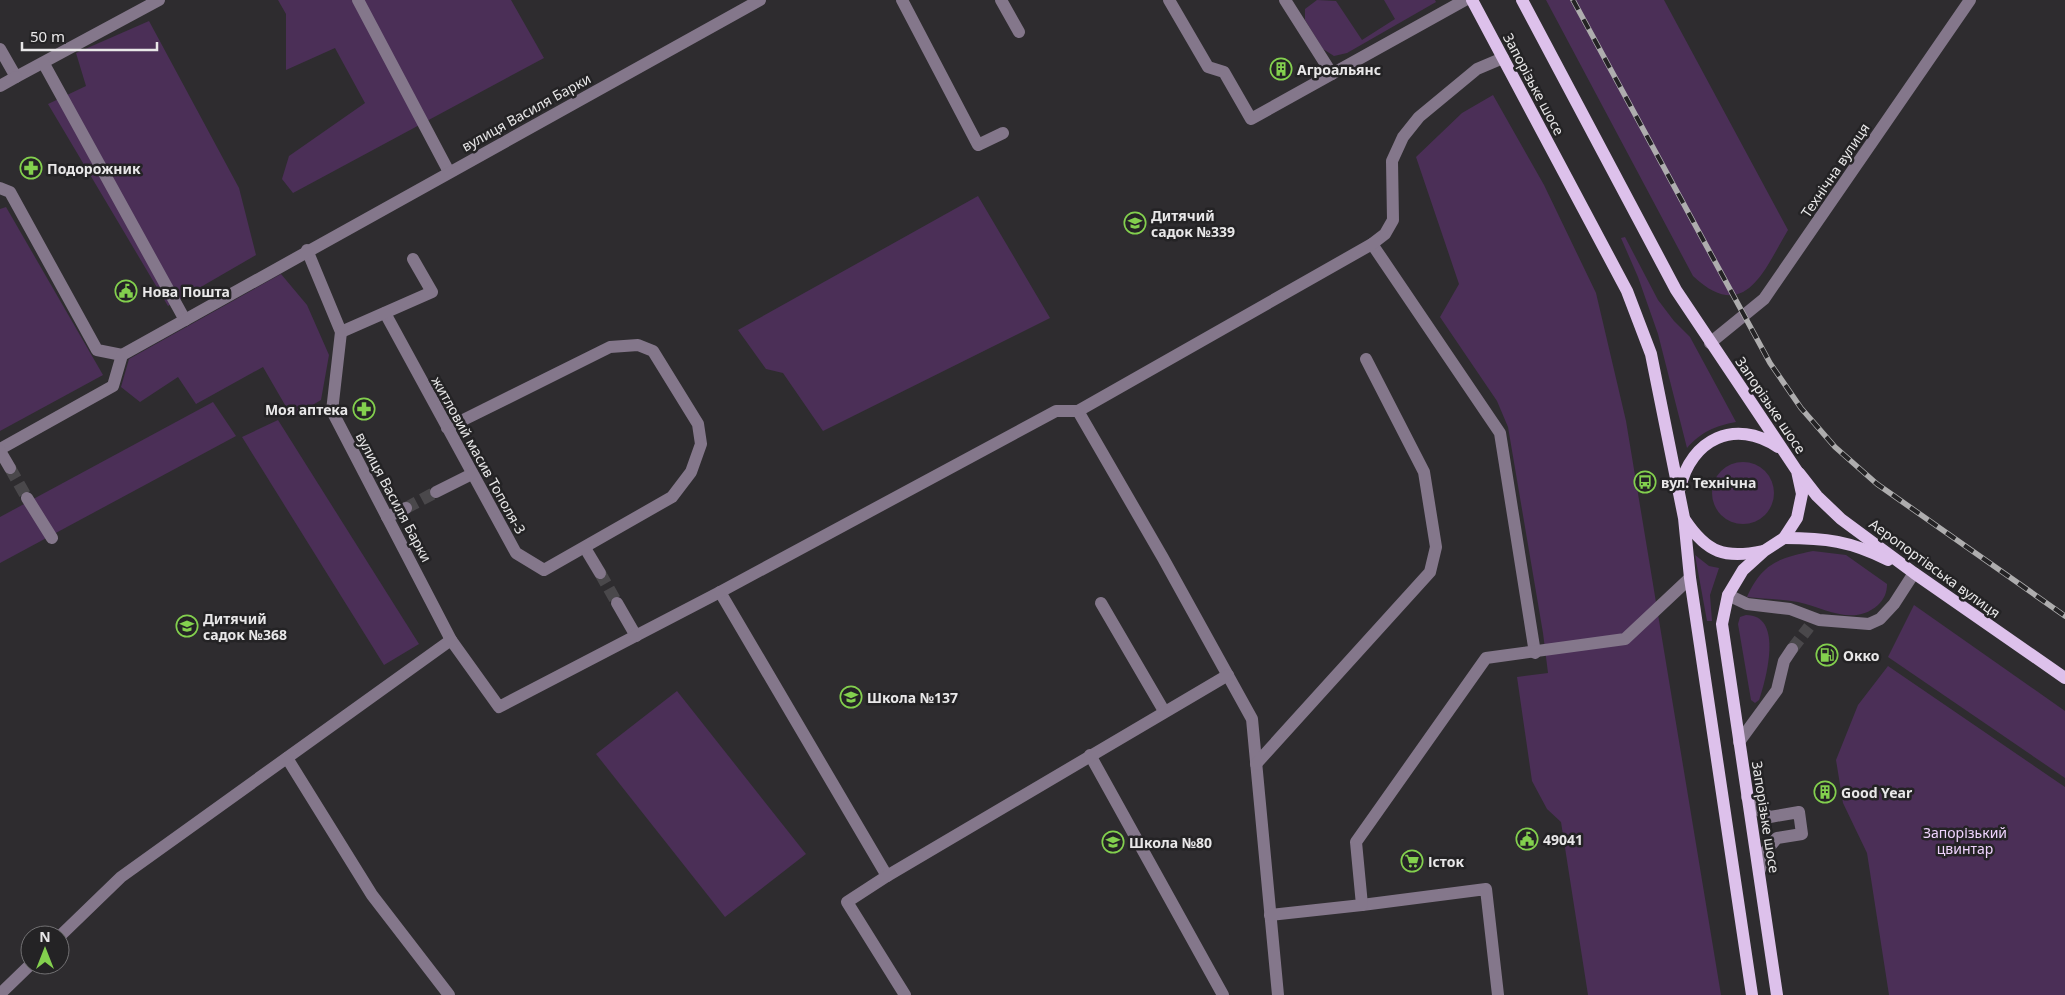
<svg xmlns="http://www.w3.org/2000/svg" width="2065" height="995" viewBox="0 0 2065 995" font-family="'Noto Sans',sans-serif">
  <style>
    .green { fill: #4b2f57 }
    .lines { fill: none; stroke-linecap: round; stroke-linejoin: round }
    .minor-tunnel { stroke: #4a484b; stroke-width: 12; stroke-dasharray: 12 6; stroke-linecap: butt }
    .minor { stroke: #84778b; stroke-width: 12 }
    .major { stroke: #ddc1eb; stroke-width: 12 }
    .rail-casing { stroke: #aeadae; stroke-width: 5.5 }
    .rail { stroke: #242325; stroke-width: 4; stroke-dasharray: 11; stroke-linecap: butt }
    .labels { text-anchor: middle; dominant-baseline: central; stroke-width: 5; stroke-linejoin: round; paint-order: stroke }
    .poi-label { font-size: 14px; font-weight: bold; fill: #e8e7e8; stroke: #242325; text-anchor: start }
    .street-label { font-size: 14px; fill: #e8e7e8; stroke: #242325 }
    .park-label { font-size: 14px; fill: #efd3fd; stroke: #242325 }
  </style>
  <rect width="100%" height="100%" fill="#2e2c2f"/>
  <!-- green -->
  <g class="green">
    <polygon points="278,0 511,0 544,58 293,193 282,179 289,156 365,103 335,48 286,70 286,14"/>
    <polygon points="1317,0 1336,1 1362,40 1395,19 1384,0 1435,0 1436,2 1347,53 1334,56 1323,49 1305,20 1305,9"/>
    <path d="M1546 0H1664L1788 230C1764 270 1745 325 1693 276Z"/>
    <polygon points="149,21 239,188 256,255 168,306 48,104 86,86 76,53"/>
    <polygon points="1493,95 1544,185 1596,293 1626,421 1721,995 1588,995 1561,822 1547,809 1532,781 1517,677 1548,673 1543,633 1508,427 1497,401 1440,317 1459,284 1416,157 1462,113"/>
    <polygon points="978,196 1050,318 823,431 783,373 766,369 738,330"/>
    <polygon points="6,207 103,375 0,431 0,209"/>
    <path d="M1625 237 1658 300 1674 321 1690 337 1736 422C1715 426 1701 432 1687 448L1658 334 1638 277 1621 238Z"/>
    <polygon points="281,274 307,305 329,355 321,400 292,417 263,367 196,404 178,377 140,402 121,387 129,359"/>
    <polygon points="213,402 236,436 0,563 0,517"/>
    <polygon points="278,420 419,644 384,665 242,437"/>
    <circle cx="1743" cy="493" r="31"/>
    <path d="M1813 551 1846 555 1887 584C1887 593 1884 599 1878 605 1853 627 1826 608 1798 602 1781 599 1764 599 1747 597 1762 563 1779 558 1813 551Z"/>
    <polygon points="1695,555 1709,566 1719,568 1710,595 1712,621 1707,621"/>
    <polygon points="1914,605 2065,711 2065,778 1888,657"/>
    <path d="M1746 615C1784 615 1766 679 1759 700L1755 703 1751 700 1738 624 1740 617Z"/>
    <polygon points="1888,666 2065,787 2065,995 1889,995 1867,853 1843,803 1836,760 1858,705"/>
    <polygon points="677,691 806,854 725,917 596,754"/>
  </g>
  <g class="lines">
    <!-- minor-tunnel -->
    <g class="minor-tunnel">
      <polyline points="10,468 27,498"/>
      <polyline points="406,508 436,492"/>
      <polyline points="600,573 617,603"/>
      <polyline points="1792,649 1809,627"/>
    </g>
    <!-- minor -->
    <g class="minor">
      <polyline points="358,0 449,172"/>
      <polyline points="902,0 978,145 1003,133"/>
      <polyline points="1001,0 1019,32"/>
      <polyline points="1169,0 1208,67 1224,72 1251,119 1465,0"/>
      <polyline points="1285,0 1332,74"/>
      <polyline points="0,49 16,77 159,0"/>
      <polyline points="44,64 185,320"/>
      <polyline points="0,86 16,77"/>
      <polyline points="0,188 10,192 97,350 122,355"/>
      <polyline points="1372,244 1500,433 1535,653"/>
      <polyline points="307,250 341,332 332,411 451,640"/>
      <polyline points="385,313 516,553 544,570 672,497 691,472 701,444 698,424 653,351 638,345 610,347 447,428"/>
      <polyline points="341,332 432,292 413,259"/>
      <polyline points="1710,343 1764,299 1970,0"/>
      <polyline points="1078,411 1163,558 1252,719 1278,995"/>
      <polyline points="0,449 113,386 122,355 760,0"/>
      <polyline points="0,451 10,468"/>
      <polyline points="436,492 472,474"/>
      <polyline points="27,498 52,538"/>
      <polyline points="387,517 406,508"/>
      <polyline points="585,548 600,573"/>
      <polyline points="720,592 887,876"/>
      <polyline points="1728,595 1747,604 1790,609 1819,620 1869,624 1880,619 1894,604 1914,573"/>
      <polyline points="617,603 636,636"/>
      <polyline points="1101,603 1164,711"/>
      <polyline points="1739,742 1777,690 1784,661 1792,649"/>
      <polyline points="1090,755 1223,995"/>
      <polyline points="287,758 372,895 449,995"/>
      <polyline points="1256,764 1430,572 1436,547 1424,472 1366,359"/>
      <polyline points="1747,797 1757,809 1770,817 1799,812 1802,834 1777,838 1766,851 1759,872"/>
      <polyline points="1362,905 1486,889 1498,995"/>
      <polyline points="1270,915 1362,905 1356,842 1486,658 1625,639 1690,578"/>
      <polyline points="60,936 121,877 451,640 499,707 720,592 1056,411 1078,411 1372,244 1385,234 1393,220 1392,161 1403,137 1419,117 1477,69 1503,58"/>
      <polyline points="0,994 30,965"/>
      <polyline points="905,995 847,902 887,876 1228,675"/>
    </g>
    <!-- major -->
    <g class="major">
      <polyline points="1472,0 1627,291 1651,354 1684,518 1690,578 1752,995"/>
      <polyline points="1522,0 1676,290 1797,471 1802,494 1797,518 1784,538 1764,551 1743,570 1728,595 1722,624 1777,995"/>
      <polyline points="1799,473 1817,496 1841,519 1914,573 2065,678"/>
      <path d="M1680 488C1691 439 1735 418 1778 447"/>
      <path d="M1685 520C1707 553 1725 559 1763 551"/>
      <path d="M1784 538C1825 538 1851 541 1888 560"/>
    </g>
    <!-- rail casing -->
    <g class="rail-casing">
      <polyline id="rail" points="1573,0 1770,363 1801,408 1835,447 1877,484 2065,616"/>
    </g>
    <!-- rail -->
    <use href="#rail" class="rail"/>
  </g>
  <!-- icons -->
  <defs>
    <g id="building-ring" transform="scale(1.125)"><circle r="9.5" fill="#242325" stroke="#83d04e" stroke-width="1.5"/><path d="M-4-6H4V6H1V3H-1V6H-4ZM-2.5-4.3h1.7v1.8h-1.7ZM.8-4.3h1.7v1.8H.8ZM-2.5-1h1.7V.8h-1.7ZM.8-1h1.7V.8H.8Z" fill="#83d04e"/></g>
    <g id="pharmacy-ring" transform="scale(1.125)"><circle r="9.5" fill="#242325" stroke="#83d04e" stroke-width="1.5"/><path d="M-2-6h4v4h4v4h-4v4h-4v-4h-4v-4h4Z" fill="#83d04e"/></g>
    <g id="school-ring" transform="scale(1.125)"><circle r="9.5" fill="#242325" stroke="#83d04e" stroke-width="1.5"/><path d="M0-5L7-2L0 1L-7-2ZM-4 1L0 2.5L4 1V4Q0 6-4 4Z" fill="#83d04e"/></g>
    <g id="civic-ring" transform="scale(1.125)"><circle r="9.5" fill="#242325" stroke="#83d04e" stroke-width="1.5"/><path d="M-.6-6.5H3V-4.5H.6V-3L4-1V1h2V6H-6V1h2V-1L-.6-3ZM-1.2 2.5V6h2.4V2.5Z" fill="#83d04e"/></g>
    <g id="bus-ring" transform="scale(1.125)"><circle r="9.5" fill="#242325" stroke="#83d04e" stroke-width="1.5"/><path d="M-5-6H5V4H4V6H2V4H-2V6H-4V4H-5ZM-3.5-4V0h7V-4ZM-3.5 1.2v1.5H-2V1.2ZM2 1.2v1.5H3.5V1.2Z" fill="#83d04e"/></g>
    <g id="fuel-ring" transform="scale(1.125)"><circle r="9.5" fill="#242325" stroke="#83d04e" stroke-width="1.5"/><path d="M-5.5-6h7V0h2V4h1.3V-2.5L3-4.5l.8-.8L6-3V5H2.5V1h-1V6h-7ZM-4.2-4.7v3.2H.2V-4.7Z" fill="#83d04e"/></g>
    <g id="supermarket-ring" transform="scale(1.125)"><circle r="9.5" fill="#242325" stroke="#83d04e" stroke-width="1.5"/><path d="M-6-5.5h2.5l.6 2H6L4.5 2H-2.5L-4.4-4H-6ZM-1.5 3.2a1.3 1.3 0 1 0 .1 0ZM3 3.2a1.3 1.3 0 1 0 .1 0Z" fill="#83d04e"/></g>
  </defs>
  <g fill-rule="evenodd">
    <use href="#building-ring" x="1281" y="69"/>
    <use href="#pharmacy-ring" x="31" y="168"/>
    <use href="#school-ring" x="1135" y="223"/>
    <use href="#civic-ring" x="126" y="291"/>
    <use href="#pharmacy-ring" x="364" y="409"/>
    <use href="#bus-ring" x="1645" y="482"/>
    <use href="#school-ring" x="187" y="626"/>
    <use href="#fuel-ring" x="1827" y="655"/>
    <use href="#school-ring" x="851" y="697"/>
    <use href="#building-ring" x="1825" y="792"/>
    <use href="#civic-ring" x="1527" y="839"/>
    <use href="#school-ring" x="1113" y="842"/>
    <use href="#supermarket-ring" x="1412" y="861"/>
  </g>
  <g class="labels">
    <!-- poi labels -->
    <g class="poi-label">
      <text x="1297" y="69">Агроальянс</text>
      <text x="47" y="168">Подорожник</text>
      <text x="1151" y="215">Дитячий<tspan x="1151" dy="16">садок №339</tspan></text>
      <text x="142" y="291">Нова Пошта</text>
      <text x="348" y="409" text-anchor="end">Моя аптека</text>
      <text x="1661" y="482">вул. Технічна</text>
      <text x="203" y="618">Дитячий<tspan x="203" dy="16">садок №368</tspan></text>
      <text x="1843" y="655">Окко</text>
      <text x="867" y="697">Школа №137</text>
      <text x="1841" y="792">Good Year</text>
      <text x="1543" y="839">49041</text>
      <text x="1129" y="842">Школа №80</text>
      <text x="1428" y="861">Істок</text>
    </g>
    <!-- street labels -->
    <g class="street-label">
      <text transform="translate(1534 84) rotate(62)">Запорізьке шосе</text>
      <text transform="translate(526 112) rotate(-29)">вулиця Василя Барки</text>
      <text transform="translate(1835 170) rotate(-56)">Технічна вулиця</text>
      <text transform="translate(1771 405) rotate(56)">Запорізьке шосе</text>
      <text transform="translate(479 455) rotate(61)">житловий масив Тополя-3</text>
      <text transform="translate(394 497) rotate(62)">вулиця Василя Барки</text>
      <text transform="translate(1935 568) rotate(36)">Аеропортівська вулиця</text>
      <text transform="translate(1766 817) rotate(81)">Запорізьке шосе</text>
    </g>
    <!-- park labels -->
    <g class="park-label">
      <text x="1965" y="832">Запорізький<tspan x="1965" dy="16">цвинтар</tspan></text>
    </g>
  </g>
  <!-- north arrow -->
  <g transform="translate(45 950)"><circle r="24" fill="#242325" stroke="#727173"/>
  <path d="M0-4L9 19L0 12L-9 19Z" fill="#83d04e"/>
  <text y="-8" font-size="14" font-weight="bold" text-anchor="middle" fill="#e8e7e8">N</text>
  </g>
  <!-- scale -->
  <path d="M22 42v8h135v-8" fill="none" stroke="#e8e7e8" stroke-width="2.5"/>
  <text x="30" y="42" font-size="15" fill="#e8e7e8" stroke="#242325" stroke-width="4" paint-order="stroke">50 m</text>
</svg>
